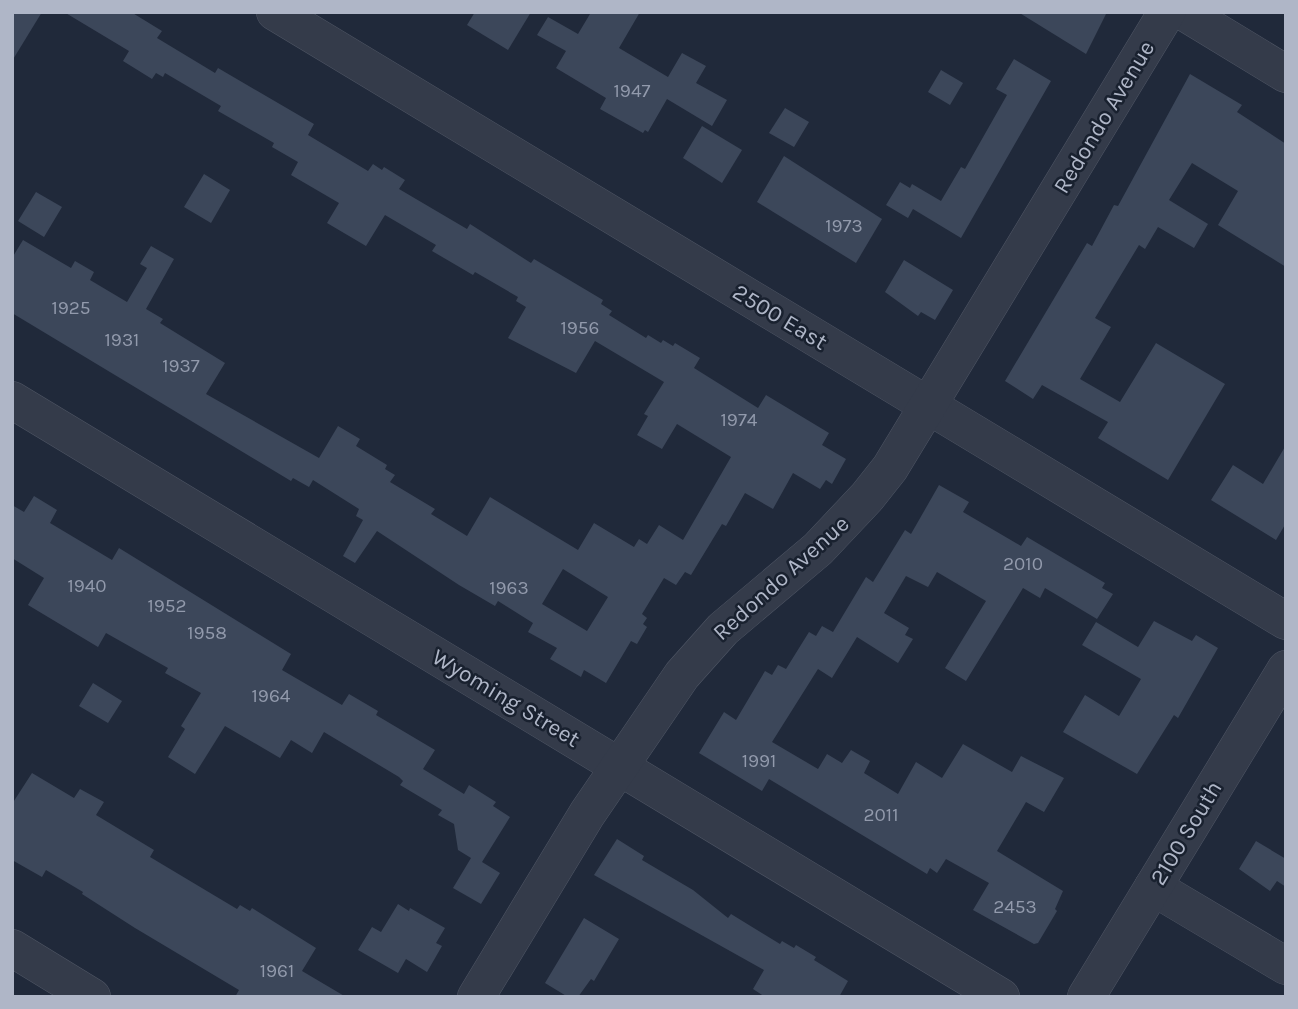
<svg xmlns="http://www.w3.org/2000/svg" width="1298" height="1009" viewBox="0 0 1298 1009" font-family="Karla,sans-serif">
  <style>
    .building { fill: #3c475a; fill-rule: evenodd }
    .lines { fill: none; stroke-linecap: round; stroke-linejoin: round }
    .minor-casing { stroke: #4f5665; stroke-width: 38 }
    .minor { stroke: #343b4a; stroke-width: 37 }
    .labels { text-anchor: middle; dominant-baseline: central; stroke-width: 5; stroke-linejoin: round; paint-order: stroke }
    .number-label { font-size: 19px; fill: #929aac }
    .street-label { font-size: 23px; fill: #afb6c7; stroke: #19212f }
  </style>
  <rect width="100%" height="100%" fill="#20293a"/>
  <!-- building -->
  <g class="building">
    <polygon points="12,12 42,12 12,61"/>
    <path d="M64 12H131L162 31 157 38 215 73 218 68 314 124 308 135 368 171 373 164 382 170 384 167 405 180 399 189 467 229 470 224 531 263 534 259 603 300 601 304 612 311 609 315 646 338 648 335 661 343 663 340 673 346 675 343 700 358 694 368 758 408 766 395 829 433 822 445 846 459 832 484 826 480 820 489 793 473 773 509 745 493 726 526 722 524 691 575 685 572 676 585 664 578 642 614 647 618 643 624 647 627 637 644 631 641 606 683 584 670 581 677 550 659 557 648 528 632 533 623 498 601 495 606 459 585 377 531 355 563 343 556 363 520 356 516 359 509 313 480 309 487 293 478 291 481 12 313V258L23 240 71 268 75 261 94 272 90 280 127 302 147 268 140 264 151 246 174 259 146 309 163 319 160 323 225 363 206 394 319 458 338 426 360 439 356 446 387 465 385 469 395 475 390 482 435 509 431 514 467 536 490 497 578 550 594 523 634 547 639 539 647 544 659 525 683 540 731 457 677 424 662 449 637 435 648 416 644 414 664 382 595 341 576 373 508 338 526 307 516 301 518 297 475 272 473 275 432 251 436 245 385 215 366 246 327 223 339 203 291 175 298 162 272 147 274 143 218 111 221 106 165 73 163 77 156 73 152 79 123 61 129 51ZM563 569 608 597 587 631 542 604Z"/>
    <polygon points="475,12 531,12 508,50 467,25"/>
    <polygon points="595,12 640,12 619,48 668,77 682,53 706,66 696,83 727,100 712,126 667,99 648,132 645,130 643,133 600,109 606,98 556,68 566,51 537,35 548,17 578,34 590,14"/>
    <polygon points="1018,12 1107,12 1086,54"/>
    <polygon points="1014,59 1051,81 961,238 913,209 908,218 886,205 900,182 910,188 912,184 941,201 961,167 965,169 1007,95 996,89"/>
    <polygon points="941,70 963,83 950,105 928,92"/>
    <polygon points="1190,74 1242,105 1237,112 1286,144 1286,267 1218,225 1238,191 1192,163 1169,200 1208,224 1194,248 1158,227 1145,249 1139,245 1095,318 1111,327 1080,379 1120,402 1156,343 1225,384 1168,480 1098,438 1108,422 1042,385 1033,399 1005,381 1087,243 1092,246 1114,205 1118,206"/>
    <polygon points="785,108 809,122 794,147 769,133"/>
    <polygon points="702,126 742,150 722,183 683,158"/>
    <polygon points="784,156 882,219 856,263 757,202"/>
    <polygon points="204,174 230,190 211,223 184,207"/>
    <polygon points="36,192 62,207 44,237 18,221"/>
    <polygon points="904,260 953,290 935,320 921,312 918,316 885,292"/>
    <polygon points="1286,445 1286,523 1276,540 1211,500 1233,465 1263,484"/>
    <polygon points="939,485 969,502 963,512 1021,546 1027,537 1105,583 1102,588 1113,594 1097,619 1045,588 1040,598 1023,588 966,681 945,668 986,601 937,572 928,587 906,576 884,613 909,628 905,635 913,639 898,663 857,637 832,678 818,669 772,742 818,769 827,754 842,763 851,750 870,761 864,773 898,794 916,762 942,778 963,744 1012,772 1021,756 1064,778 1044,812 1026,802 997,851 1063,891 1055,909 1057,911 1038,943 1034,944 973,910 989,883 946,859 937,873 930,868 927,874 769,779 762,791 699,753 724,712 736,720 765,671 772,675 778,665 786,669 809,632 816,636 822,626 833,632 866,577 873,582 905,530 911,534"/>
    <polygon points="34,496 57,510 50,523 112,560 119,548 291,654 282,670 342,705 349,694 378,711 376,715 435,750 423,769 464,794 469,785 496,802 493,806 510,817 482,862 500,873 481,904 453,888 471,858 458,850 454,824 438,815 442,810 400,785 403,781 399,777 324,732 312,753 291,740 280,758 225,726 195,774 168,757 185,729 181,726 201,693 165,673 168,668 106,633 98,647 28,605 44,578 12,558 12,505 24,512"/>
    <polygon points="1154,621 1192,641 1196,635 1218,648 1178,718 1174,715 1137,774 1063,732 1085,695 1119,716 1141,679 1082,645 1096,622 1138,647"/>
    <polygon points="93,683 122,701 108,723 79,706"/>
    <polygon points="32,773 74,798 80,789 104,802 96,815 154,850 150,857 237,909 240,905 250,911 252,908 316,948 302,971 346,997 235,997 239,990 135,928 82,894 83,892 46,870 42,877 12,860 12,804"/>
    <polygon points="617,839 644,856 642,860 693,890 728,918 731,914 780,944 782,941 794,948 796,945 816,957 814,960 848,981 839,997 765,997 753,989 764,970 594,875"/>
    <polygon points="1256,841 1286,859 1286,887 1277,881 1270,891 1239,869"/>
    <polygon points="398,904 409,911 410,908 445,928 436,943 442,946 427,972 406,959 398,973 358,950 372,927 381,932"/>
    <polygon points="584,918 619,939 594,981 591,979 578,997 568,997 545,983"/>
  </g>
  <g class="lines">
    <!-- minor casing -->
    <g class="minor-casing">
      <g id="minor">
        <polyline points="275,12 1286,621"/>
        <polyline points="1184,12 1286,74"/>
        <polyline points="12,400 1001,997"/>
        <polyline points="1153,887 1286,966"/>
        <polyline points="12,948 92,997"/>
        <polyline points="476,997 587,814 682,675 723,629 818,549 867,497 890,468 1167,12"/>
        <polyline points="1086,997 1286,669"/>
      </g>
    </g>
    <!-- minor -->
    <use href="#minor" class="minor"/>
  </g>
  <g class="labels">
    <!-- number labels -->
    <g class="number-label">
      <text x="632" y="91">1947</text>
      <text x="844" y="226">1973</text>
      <text x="71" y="308">1925</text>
      <text x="580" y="328">1956</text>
      <text x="122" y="340">1931</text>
      <text x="181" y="366">1937</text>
      <text x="739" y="420">1974</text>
      <text x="1023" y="564">2010</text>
      <text x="87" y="586">1940</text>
      <text x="509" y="588">1963</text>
      <text x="167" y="606">1952</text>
      <text x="207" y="633">1958</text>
      <text x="271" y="696">1964</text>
      <text x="759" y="761">1991</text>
      <text x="881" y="815">2011</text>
      <text x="1015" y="907">2453</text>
      <text x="277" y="971">1961</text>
    </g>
    <!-- street labels -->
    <g class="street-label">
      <text transform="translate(1104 117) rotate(-59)">Redondo Avenue</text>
      <text transform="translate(780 317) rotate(31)">2500 East</text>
      <text transform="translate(781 578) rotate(-42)">Redondo Avenue</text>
      <text transform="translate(506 698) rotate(31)">Wyoming Street</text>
      <text transform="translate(1186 833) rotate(-59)">2100 South</text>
    </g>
  </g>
  <!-- border -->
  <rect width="1298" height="1009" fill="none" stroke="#afb6c7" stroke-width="28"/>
</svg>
